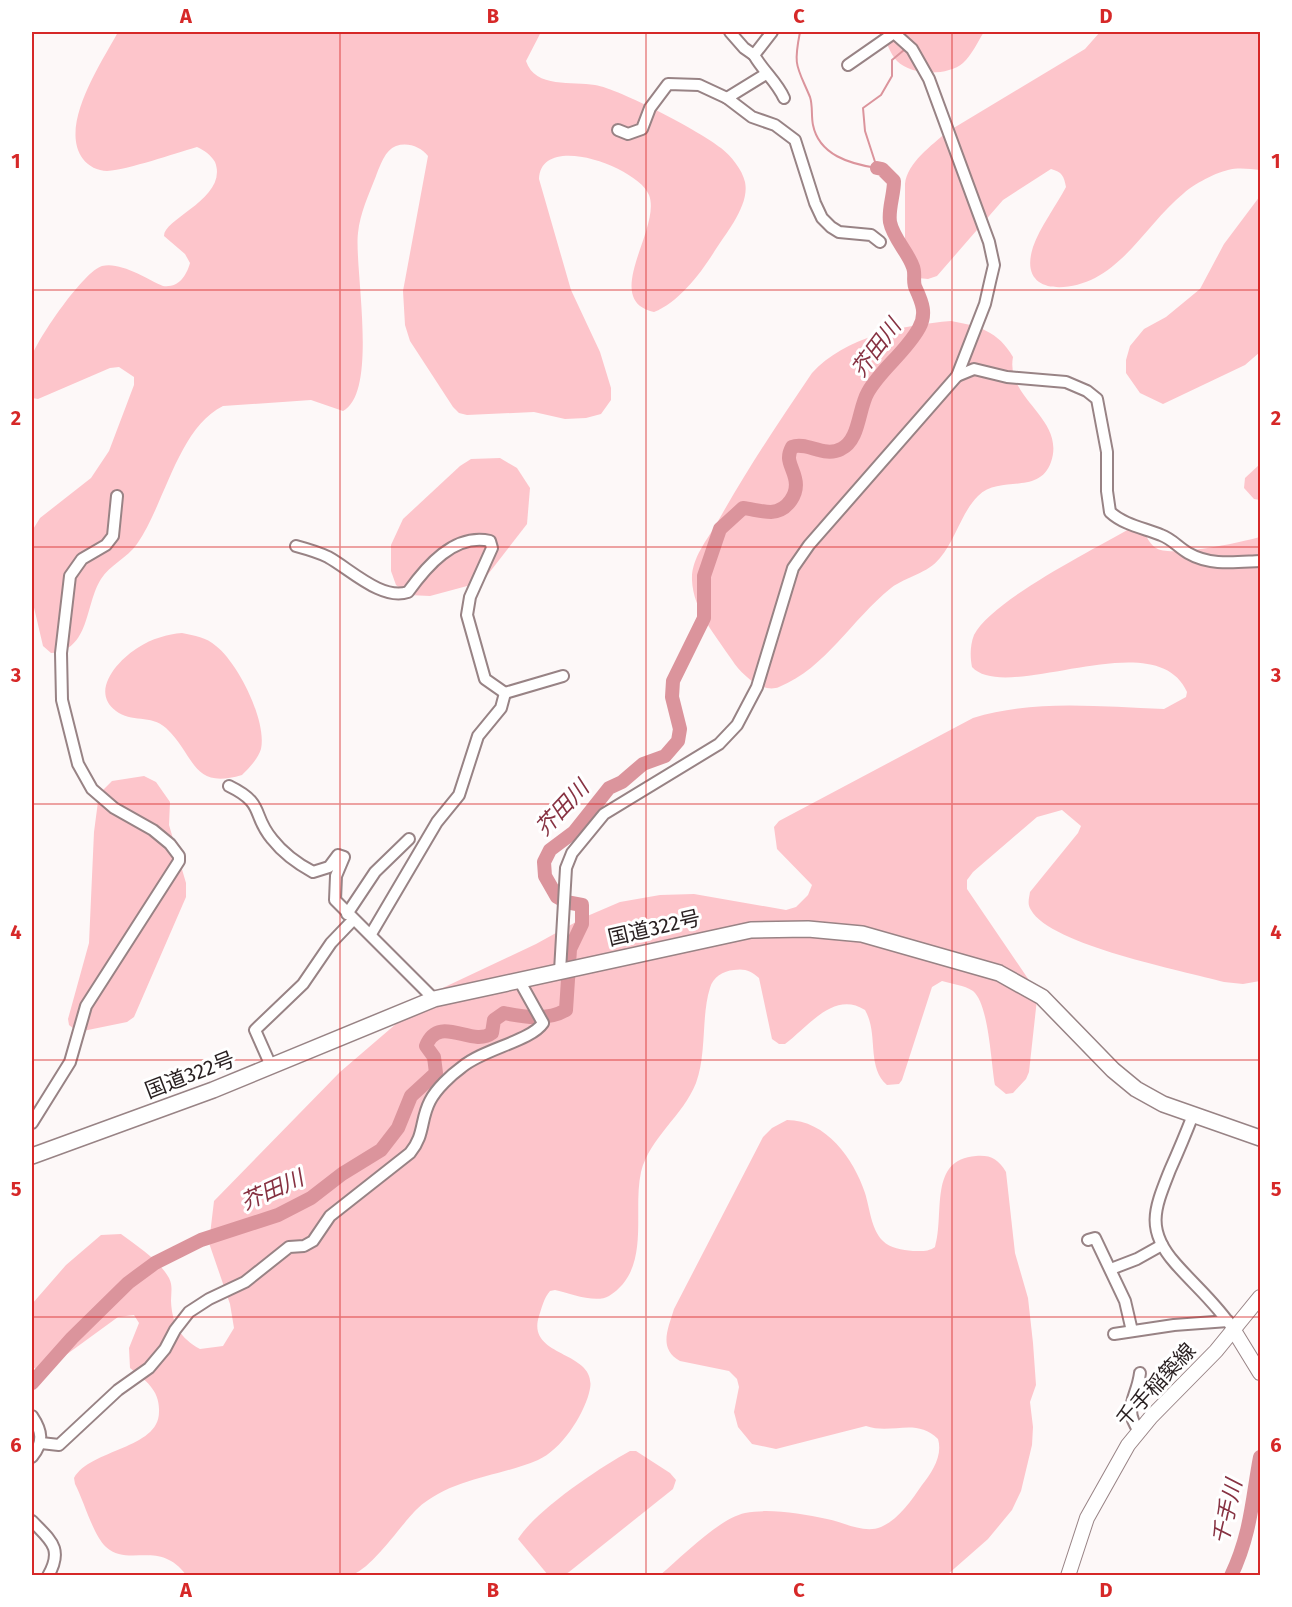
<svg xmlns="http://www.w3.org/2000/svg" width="1292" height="1607" viewBox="0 0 1292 1607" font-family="'Fira Sans','Noto Sans JP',sans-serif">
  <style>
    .green { fill: #fdc5cb }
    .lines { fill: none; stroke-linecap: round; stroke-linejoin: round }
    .stream { stroke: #db949c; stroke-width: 2 }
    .river { stroke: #db949c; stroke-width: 14 }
    .minor-casing { stroke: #988385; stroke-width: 14 }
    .major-casing { stroke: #988385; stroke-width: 16 }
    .highway-casing { stroke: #988385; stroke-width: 18 }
    .minor { stroke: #fff; stroke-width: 10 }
    .major { stroke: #fff; stroke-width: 14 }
    .highway { stroke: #fff; stroke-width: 15 }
    .grid { fill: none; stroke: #d62828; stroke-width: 1.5; stroke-opacity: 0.55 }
    .labels { text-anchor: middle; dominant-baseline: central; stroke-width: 6; stroke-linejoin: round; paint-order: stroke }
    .street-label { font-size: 21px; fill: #281f20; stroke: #fff }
    .water-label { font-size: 22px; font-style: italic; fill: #873242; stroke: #fff }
    .neatline { fill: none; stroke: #d62828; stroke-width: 2 }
    .grid-label { font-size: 20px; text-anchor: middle; font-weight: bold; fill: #d62828 }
  </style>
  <rect width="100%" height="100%" fill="#fdf8f8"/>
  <!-- green -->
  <g class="green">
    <path d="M118 32H541L526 61C535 89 573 81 595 85 620 89 701 132 721 148 731 156 742 169 745 182 750 205 726 233 714 252 701 273 678 303 654 312 600 300 662 228 649 195 639 168 541 131 539 179L571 290 600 352 611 388V400L601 414 586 418 565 419 534 412 467 415 459 413 453 407 410 341 405 325 403 291 428 156C421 147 408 142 396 146 385 150 380 166 376 176 369 194 360 213 358 233 354 268 379 392 343 411L311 400 223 406C178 428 165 504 137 544 127 558 110 565 101 579 85 604 90 651 51 653L43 646 32 599V531L40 518 91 478 109 451 134 385V377L119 367 110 368 38 399 32 398C32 386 28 367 32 356 38 338 84 271 102 266 120 261 147 279 163 286 178 288 186 277 190 263L185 254 164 236C164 218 229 198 215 162 211 155 204 150 197 147 172 154 131 169 107 171 98 171 88 166 83 159 58 126 102 62 118 32Z"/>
    <path d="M883 32H984C978 41 972 55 963 63 948 76 912 76 897 61 890 54 886 41 883 32Z"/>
    <path d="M1100 32H1260V170C1251 169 1238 167 1228 170 1215 173 1194 184 1184 193 1153 218 1131 259 1095 278 1066 293 1018 294 1033 247 1040 227 1056 206 1066 187 1064 176 1062 172 1051 169L1003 200 937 276 928 279 918 278 905 257V184C907 163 932 145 947 132L1085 49Z"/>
    <polygon points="1260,196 1260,352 1245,365 1163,404 1140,393 1126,373 1126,360 1130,346 1144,329 1166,317 1200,289 1224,244"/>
    <path d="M951 321C979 326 998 331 1013 357 1005 399 1066 418 1051 462 1039 496 1000 474 978 496 961 513 956 539 940 558 927 574 907 576 891 588 852 619 826 668 779 687 762 694 741 674 732 660 716 636 693 610 692 580 691 559 707 540 717 523 746 471 778 423 812 373 845 337 903 325 951 321Z"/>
    <polygon points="500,458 517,468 530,488 527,524 482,582 430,596 408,595 396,585 391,571 391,545 403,519 460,466 471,459"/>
    <polygon points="1260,464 1260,500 1254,499 1244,488 1245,478"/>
    <path d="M1129 529H1142C1146 535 1150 545 1156 548 1170 558 1242 542 1260 537V981L1243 984 1224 982C1184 971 1050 945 1031 910 1027 904 1029 899 1030 892L1078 833 1081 826 1062 810 1037 817 973 872 967 880V889L1035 989 1037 999 1029 1072 1026 1079 1013 1093 1006 1094 995 1085C991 1064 989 1004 973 991 964 985 952 984 942 981L932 987 902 1080 899 1084 887 1085C866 1067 879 1034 865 1010 834 990 808 1027 785 1044H779L772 1039 759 978C752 971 744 968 734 970 723 971 713 977 710 988 701 1016 707 1053 696 1083 683 1116 650 1137 641 1172 632 1213 652 1269 609 1296 596 1304 569 1293 555 1290L550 1291C544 1298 542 1307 539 1316 525 1360 602 1349 589 1393 583 1416 561 1450 538 1460 498 1477 451 1478 417 1509 402 1523 370 1572 350 1575 334 1578 316 1575 300 1575 262 1575 224 1575 186 1575 159 1539 129 1568 106 1547 93 1535 84 1501 75 1484L74 1478C90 1449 159 1449 159 1412 160 1390 146 1381 130 1368L129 1348 139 1323 134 1315 118 1317 48 1368 37 1370 32 1366V1304L66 1265 101 1235 121 1234C137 1246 159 1260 169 1278 173 1286 171 1293 171 1301 172 1324 180 1338 200 1349L223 1346 234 1328 230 1304 209 1243 214 1201 340 1072 432 993 536 944 585 917 620 902 660 895 694 894 786 910 796 907 808 895 812 885 777 849 774 827 779 821 973 718C1034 699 1100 707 1164 709L1186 697 1187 692C1156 621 1007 705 972 667 970 657 970 645 974 635 992 600 1093 550 1129 529Z"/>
    <path d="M182 633C195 636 206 637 216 646 238 663 267 721 261 749 258 759 249 768 242 775 191 790 196 756 166 728 151 714 131 723 116 711 89 691 119 659 139 647 151 639 168 634 182 633Z"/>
    <polygon points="144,776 156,782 170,802 169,825 186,883 186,897 134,1017 127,1022 78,1032 69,1025 68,1019 89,943 94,832 99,794 112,781"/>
    <path d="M787 1120C826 1120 854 1159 865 1193 870 1209 871 1229 883 1241 890 1248 902 1250 913 1251 921 1251 928 1252 935 1247 945 1214 928 1159 976 1156 991 1155 998 1159 1006 1172L1015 1253 1028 1298 1033 1343 1036 1385 1030 1402 1033 1427 1032 1445 1021 1491 1012 1510 988 1539 947 1575H660C682 1557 718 1519 745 1513 770 1508 801 1514 827 1519 843 1522 864 1534 881 1527 899 1519 911 1501 922 1485 932 1472 943 1456 938 1439 916 1417 892 1435 866 1426L776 1449 752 1444 738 1427 734 1412 739 1387 737 1379 729 1371 680 1361C658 1349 668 1329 674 1309L763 1137 772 1128Z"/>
    <path d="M630 1451H636L670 1473 676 1480 673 1489 569 1572 564 1575H548L518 1539C536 1510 599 1468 630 1451Z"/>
  </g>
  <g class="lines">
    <!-- stream -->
    <g class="stream">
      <path d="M800 32C793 67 797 66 810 97 813 106 811 116 813 125 819 155 850 164 877 168L865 131 863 108 881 95 892 76V60L904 50"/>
      <polyline points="903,32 908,39"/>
    </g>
    <!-- river -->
    <g class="river">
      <path d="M32 1383 72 1338 128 1283 155 1263 201 1240 278 1215 311 1198 342 1174 381 1150 398 1128 411 1096 436 1073 434 1057 426 1046C439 1013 472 1048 492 1033L494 1020 504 1013C524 1017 547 1021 566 1010L570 949 582 924V905L566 902 557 897 545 876 544 862 550 850 574 832 609 788 622 782 643 764 665 756 678 741 680 729 672 697 673 681 704 618V576L720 529 743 508C752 509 762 512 771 512 788 511 799 493 795 478 792 465 785 460 792 447 806 441 824 458 841 449 860 440 858 409 868 392 881 369 906 352 919 328 927 314 922 302 916 289 912 283 916 274 913 267 908 252 893 238 890 222 888 209 894 195 894 181L882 169 877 168"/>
      <path d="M1231 1576C1251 1534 1252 1500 1260 1457"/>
    </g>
    <!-- minor casing -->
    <g class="minor-casing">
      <g id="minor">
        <polyline points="730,32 744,48 754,55"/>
        <path d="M772 32 754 55C763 71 777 82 784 98"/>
        <polyline points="848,65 894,33"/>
        <polyline points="766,74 727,98 752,117 775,125 795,140 815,203 822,218 831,227 839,232 871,235 880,242"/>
        <polyline points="618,130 628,134 642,129 650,108 668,84 699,85 727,98"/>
        <path d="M957 376 974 369 1007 377 1066 382 1087 391 1097 399 1107 452V491L1110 512C1124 525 1144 528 1161 535 1172 539 1178 547 1188 553 1210 566 1236 562 1260 561"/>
        <path d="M296 546C307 549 318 552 328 557 350 569 382 601 408 592 426 567 454 533 490 541L492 548 470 597 467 615 485 679 505 693"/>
        <polyline points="505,693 563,676"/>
        <path d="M229 786C266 804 251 814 272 839 283 853 298 864 313 872L329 867 338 855 344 857 336 876 335 900 434 999"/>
        <polyline points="347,914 375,872 409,839"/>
        <polyline points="371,934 437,822 459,795 478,736 501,708 505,693"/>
        <polyline points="560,971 566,868 572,853 604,814 719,744 737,725 757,687 793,568 809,545 957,376 985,304 990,282 994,265 989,242 929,79 912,49 893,32"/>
        <polyline points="271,1066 255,1030 303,984 331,943 353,920"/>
        <path d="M1193 1115C1186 1133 1178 1152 1170 1170 1155 1208 1145 1229 1175 1263 1194 1285 1217 1304 1233 1329"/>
        <polyline points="32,1123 70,1062 86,1006 179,861 179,856 170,844 153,830 114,808 92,789 78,764 62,700 61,653 70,576 82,559 106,545 113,536 117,496"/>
        <polyline points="1088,1240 1095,1238 1125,1301 1132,1331"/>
        <polyline points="1111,1269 1137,1259 1162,1245"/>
        <polyline points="1114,1334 1174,1325 1228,1321"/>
        <path d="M32 1416C42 1431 44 1442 32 1457"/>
        <path d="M1139 1431C1122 1407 1137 1398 1140 1373"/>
        <path d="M41 1443 59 1445 118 1390 149 1368 165 1349 175 1330 189 1312 209 1299 245 1282 289 1247 304 1246 313 1241 330 1216 410 1153C425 1135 420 1120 430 1101 436 1089 451 1075 462 1067 483 1049 531 1041 543 1023L519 980"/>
        <path d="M32 1521C50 1540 64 1548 48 1576"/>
      </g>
    </g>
    <!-- major casing -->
    <g class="major-casing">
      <g id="major">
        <polyline points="1233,1329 1260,1373"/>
        <polyline points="1068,1576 1087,1518 1128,1445 1151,1417 1216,1351 1260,1297"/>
      </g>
    </g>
    <!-- highway casing -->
    <g class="highway-casing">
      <polyline id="highway" points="32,1156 213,1090 434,999 751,930 808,929 862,934 999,973 1042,997 1113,1070 1136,1089 1163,1104 1260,1138"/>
    </g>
    <!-- minor -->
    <use href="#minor" class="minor"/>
    <!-- major -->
    <use href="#major" class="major"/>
    <!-- highway -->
    <use href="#highway" class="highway"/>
  </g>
  <!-- grid -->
  <path class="grid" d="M340 32V1576M646 32V1576M952 32V1576M32 290H1260M32 547H1260M32 804H1260M32 1060H1260M32 1317H1260"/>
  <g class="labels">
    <!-- street labels -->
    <g class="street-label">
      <text transform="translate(654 928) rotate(-13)">国道322号</text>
      <text transform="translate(190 1075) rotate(-21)">国道322号</text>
      <text transform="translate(1156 1385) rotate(-47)">千手稲築線</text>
    </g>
    <!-- water labels -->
    <g class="water-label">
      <text transform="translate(876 348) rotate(-53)">芥田川</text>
      <text transform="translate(562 808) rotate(-47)">芥田川</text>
      <text transform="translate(272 1190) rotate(-24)">芥田川</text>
      <text transform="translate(1227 1512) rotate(-77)">千手川</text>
    </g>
  </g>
  <!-- border -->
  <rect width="1292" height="1607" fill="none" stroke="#ffffff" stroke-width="66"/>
  <rect x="33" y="33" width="1226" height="1541" class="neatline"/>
  <g class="grid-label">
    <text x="186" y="23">A</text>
    <text x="493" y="23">B</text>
    <text x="799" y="23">C</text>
    <text x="1106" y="23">D</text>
    <text x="16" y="168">1</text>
    <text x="1276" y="168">1</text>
    <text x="16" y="425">2</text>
    <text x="1276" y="425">2</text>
    <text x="16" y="682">3</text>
    <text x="1276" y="682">3</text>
    <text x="16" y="939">4</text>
    <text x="1276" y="939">4</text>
    <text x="16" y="1196">5</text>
    <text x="1276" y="1196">5</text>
    <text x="16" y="1452">6</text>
    <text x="1276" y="1452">6</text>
    <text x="186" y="1597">A</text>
    <text x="493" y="1597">B</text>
    <text x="799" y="1597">C</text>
    <text x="1106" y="1597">D</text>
  </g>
</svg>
